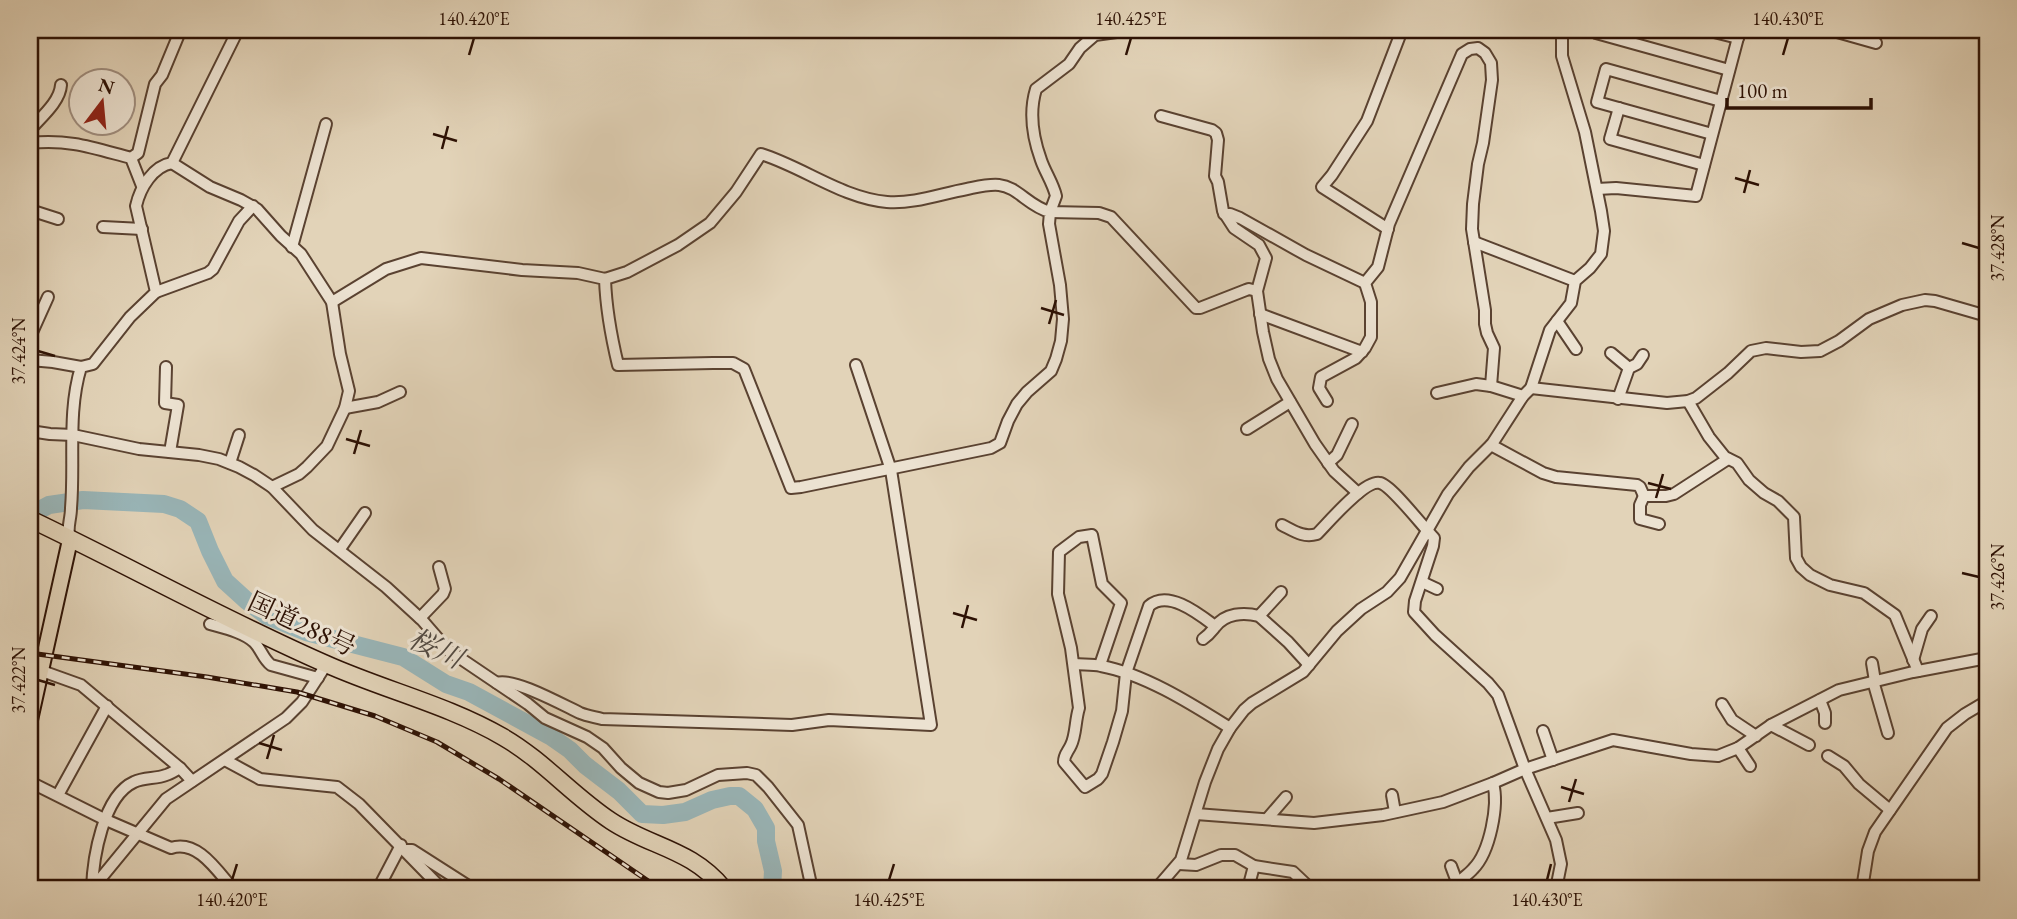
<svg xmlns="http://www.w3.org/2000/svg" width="2017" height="919" viewBox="0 0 2017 919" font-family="'EB Garamond','Noto Serif JP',serif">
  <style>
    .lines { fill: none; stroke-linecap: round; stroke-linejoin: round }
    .river { stroke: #99b6b9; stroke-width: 18 }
    .minor-casing { stroke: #5a4231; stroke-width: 14 }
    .major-casing { stroke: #2d1104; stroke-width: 18 }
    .highway-casing { stroke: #2d1104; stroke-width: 19 }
    .minor { stroke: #ece2d1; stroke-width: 10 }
    .major { stroke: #e2d3b8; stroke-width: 14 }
    .highway { stroke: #e2d3b8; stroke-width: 16 }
    .rail-casing { stroke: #2d1104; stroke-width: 5 }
    .rail { stroke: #ece2d1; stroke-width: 2.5; stroke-dasharray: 8; stroke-linecap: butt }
    .ticks { fill: none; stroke: #2d1104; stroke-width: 2.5 }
    .labels { text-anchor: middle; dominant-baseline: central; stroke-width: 6; stroke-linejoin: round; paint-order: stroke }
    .street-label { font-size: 26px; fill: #2d1104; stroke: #ece2d1 }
    .water-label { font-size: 28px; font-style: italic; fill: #534b43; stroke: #ece2d1 }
    .neatline { fill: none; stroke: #2d1104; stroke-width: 2.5 }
    .ticks-label { font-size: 18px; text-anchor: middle; fill: #2d1104 }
  </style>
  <rect width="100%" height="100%" fill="#e2d3b8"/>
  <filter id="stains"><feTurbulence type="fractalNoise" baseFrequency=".00286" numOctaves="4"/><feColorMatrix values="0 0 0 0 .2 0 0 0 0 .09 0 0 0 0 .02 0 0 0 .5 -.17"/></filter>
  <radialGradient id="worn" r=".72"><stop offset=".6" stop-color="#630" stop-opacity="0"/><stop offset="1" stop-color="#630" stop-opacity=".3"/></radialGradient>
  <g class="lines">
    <!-- river -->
    <polyline class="river" points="30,515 49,505 83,500 164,504 180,509 198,521 210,551 225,581 247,601 267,616 306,632 403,657 446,684 469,692 550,736 570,750 585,765 619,791 642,814 663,815 685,812 712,800 730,796 739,796 755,809 766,828 766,841 773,871 772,889"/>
    <!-- minor casing -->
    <g class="minor-casing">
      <g id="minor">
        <path d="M1131 30 1095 35 1080 48 1069 64 1036 89C1029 112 1033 138 1041 160 1045 172 1053 183 1056 196L1050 212 1099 213 1111 217 1196 308H1200L1246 290 1249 289 1257 291"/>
        <polyline points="1597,30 1596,33 1729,70"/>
        <polyline points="1706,30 1738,38"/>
        <polyline points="1830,30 1876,43"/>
        <polyline points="1619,108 1610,139 1704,165"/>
        <polyline points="1161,116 1212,130 1216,133 1218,140 1215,176 1218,182 1223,211 1234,228 1259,245 1266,258 1257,291 1263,332 1269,359 1277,379 1315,444 1334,471 1358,493"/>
        <path d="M30 130C40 118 60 102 61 85"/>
        <polyline points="1712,134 1597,102 1606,69 1721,101"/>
        <path d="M30 143C70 139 93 148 131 158L142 186"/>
        <polyline points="131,158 138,153 155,84 162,75 179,34"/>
        <polyline points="172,163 210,187 241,200 257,209 281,236 301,254 332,302 340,354 349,391 345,408 327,446 307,467 299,474 272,487"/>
        <polyline points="1597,189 1616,188 1696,196 1740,30"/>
        <polyline points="30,210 58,219"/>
        <polyline points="1224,214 1230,214 1240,218 1306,255 1365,283"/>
        <polyline points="103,227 142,229"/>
        <polyline points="1388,229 1322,187 1332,175 1367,121 1402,30"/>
        <polyline points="1474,242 1575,281"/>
        <polyline points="292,247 326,124"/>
        <polyline points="156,292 208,273 213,269 239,221 253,206"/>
        <path d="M332 302 386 269 421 258 522 270 578 273 605 279 627 272 678 245 710 223 736 192 761 154C803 167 842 198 887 202 914 204 940 194 967 189 977 187 988 184 999 185 1018 187 1028 206 1050 212L1049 224 1060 285 1063 319 1061 341 1056 359 1051 371 1027 392 1017 404 1008 421 1000 443 991 448 801 487 791 488 744 369 733 363H713L618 365C611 336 606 308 605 279"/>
        <polyline points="1260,314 1362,352"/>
        <polyline points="1557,321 1576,349"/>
        <polyline points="30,337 48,297"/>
        <polyline points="1611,353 1629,368"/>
        <polyline points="30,360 53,362 81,367"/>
        <polyline points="166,367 165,403 178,405 170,452"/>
        <polyline points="1531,388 1667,403 1688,401 1696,398 1728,373 1751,351 1766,348 1801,352 1820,351 1839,341 1869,319 1902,305 1925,300 1935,301 1987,316"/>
        <polyline points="1437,393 1476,384 1491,386 1523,396"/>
        <polyline points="1618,399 1629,368 1637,364 1643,355"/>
        <polyline points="1327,401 1319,388 1321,377 1356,358 1365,348 1371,337 1371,302 1365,283 1378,267 1389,224 1462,54 1470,49 1478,48 1485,53 1491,63 1492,80 1483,143 1478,164 1473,204 1472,229 1485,310 1485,324 1487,333 1494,348 1491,386"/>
        <polyline points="1688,401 1709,437 1725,457 1737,463 1749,480 1764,493 1778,501 1794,517 1796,558 1801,567 1810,575 1830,585 1864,593 1895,615 1918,671"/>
        <polyline points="345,408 378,402 400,392"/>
        <polyline points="1247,429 1290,402"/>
        <polyline points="30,431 50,434 73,435 139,449 199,455 219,459 239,467 254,475 272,487 313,530 386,587 422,620 448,650 528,704 545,718 587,737 603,748 621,768 639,783 659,792 668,793 686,790 718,775 747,773 756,775 768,787 798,825 812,889"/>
        <polyline points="1491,445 1543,473 1556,477 1637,485 1640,487 1644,496 1666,496 1674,494 1728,459"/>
        <polyline points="230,463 239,435"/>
        <polyline points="1328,463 1337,455 1352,424"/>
        <polyline points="1644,496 1640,505 1640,519 1659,524"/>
        <path d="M1282 525C1294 531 1303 538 1317 534 1328 523 1365 479 1380 483 1391 485 1423 527 1434 538L1433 546 1415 601 1414 612 1435 635 1488 683 1498 695 1525 769 1556 840 1561 864 1556 889"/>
        <path d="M70 540C66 529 71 520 71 508 75 462 67 412 81 367L93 364 130 317 156 292 136 206C140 188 153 166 172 163L238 30"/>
        <polyline points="340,549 365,513"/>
        <polyline points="1422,582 1437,589"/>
        <polyline points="1987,594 1985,609 1987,624"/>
        <polyline points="1259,616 1281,592"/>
        <polyline points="420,618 443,594 445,589 439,567"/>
        <path d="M210 624C224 628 243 632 254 642 261 649 263 659 271 665L318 678"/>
        <path d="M1203 639C1209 635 1211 632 1215 627 1225 613 1244 612 1259 616L1288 642 1309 665"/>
        <polyline points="1913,660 1922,629 1931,616"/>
        <polyline points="1872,663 1875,681"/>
        <path d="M1074 664C1083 665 1092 664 1101 666 1145 674 1193 705 1230 728"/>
        <path d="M1100 665 1121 603 1102 584 1092 535 1079 537 1059 552 1058 594 1071 648 1079 708C1075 721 1076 735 1071 745 1068 752 1064 754 1064 762L1085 787 1098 779 1102 774 1113 742 1122 711 1126 673 1149 606C1168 589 1199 614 1215 626"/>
        <polyline points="42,671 81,685 180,768 192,781"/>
        <polyline points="1873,681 1888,733"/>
        <path d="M497 683C513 677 563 705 580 713 587 716 595 717 602 719L792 725 829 720 931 725 891 470 856 365"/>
        <polyline points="1820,700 1825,713 1825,723"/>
        <polyline points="1722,704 1732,720 1756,736"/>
        <polyline points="1771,725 1809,745"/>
        <polyline points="1543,731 1553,760"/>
        <polyline points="1738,748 1750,766"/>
        <polyline points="1828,756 1844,766 1859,784 1890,810"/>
        <polyline points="225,760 260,779 337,787 359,804 442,889"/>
        <path d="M30 782 106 820 171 848C198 839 218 872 233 889"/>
        <polyline points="58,795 107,706"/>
        <polyline points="1392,795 1395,812"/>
        <polyline points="1196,814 1314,823 1383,815 1443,802 1493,783 1525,769 1613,740 1691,754 1718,756 1738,748 1771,725 1839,690 1913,672 1987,658"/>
        <polyline points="1547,818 1578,813"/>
        <polyline points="1267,819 1286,797"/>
        <polyline points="407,850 412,850 473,889"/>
        <polyline points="1179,864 1196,865 1221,855 1235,855 1254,866 1293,872 1311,889"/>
        <polyline points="1451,866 1457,882"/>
        <polyline points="1250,881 1254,866"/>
        <polyline points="92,889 166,799 286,718 302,702 326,665"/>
        <path d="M92 889C93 858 103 796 134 782 144 777 156 779 166 775 171 774 176 770 180 768"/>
        <polyline points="256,889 259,889"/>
        <polyline points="378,889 401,845"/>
        <polyline points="1156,889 1181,860 1205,782 1218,749 1230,728 1244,710 1252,703 1303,672 1337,631 1361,609 1387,592 1400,578 1448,494 1469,467 1492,444 1523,396 1531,388 1550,330 1571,303 1575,281 1590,268 1601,254 1604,231 1601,211 1585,132 1562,56 1562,30"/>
        <path d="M1453 889C1458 880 1466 877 1473 869 1490 852 1499 805 1493 783"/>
        <polyline points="1862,889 1868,851 1875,832 1947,728 1965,714 1987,701"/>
      </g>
    </g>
    <!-- major casing -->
    <g class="major-casing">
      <g id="major">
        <polyline points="30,720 70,540"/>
        <polyline points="30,793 30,815"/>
      </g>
    </g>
    <!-- highway casing -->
    <g class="highway-casing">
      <path id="highway" d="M30 519C129 566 225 620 326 664 384 690 448 705 503 737 543 760 573 796 611 821 650 847 692 849 724 889"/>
    </g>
    <!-- minor -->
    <use href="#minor" class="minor"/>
    <!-- major -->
    <use href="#major" class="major"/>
    <!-- highway -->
    <use href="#highway" class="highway"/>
    <!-- rail casing -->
    <g class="rail-casing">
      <polyline id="rail" points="30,653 207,677 297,692 375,716 437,742 499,779 660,889"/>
    </g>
    <!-- rail -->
    <use href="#rail" class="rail"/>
  </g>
  <!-- ticks -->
  <path class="ticks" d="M469 55 474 38M1126 55 1131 38M1783 55 1788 38M433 134 457 141M442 149 448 126M1735 178 1759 185M1744 193 1750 170M1962 243 1979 248M1041 308 1064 315M1049 324 1056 300M38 351 55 356M346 439 370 446M354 454 361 430M1648 483 1671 489M1656 498 1663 474M1962 573 1979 577M953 613 977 620M962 628 968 605M38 680 55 685M259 743 282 750M267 759 274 735M1561 787 1584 794M1569 802 1576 779M232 880 237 864M889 880 894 864M1547 880 1551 864"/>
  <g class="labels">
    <!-- street labels -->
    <g class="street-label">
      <text transform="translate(302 624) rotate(25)">国道288号</text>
    </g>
    <!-- water labels -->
    <g class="water-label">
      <text transform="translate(436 648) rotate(25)">桜川</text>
    </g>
  </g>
  <!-- margin -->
  <rect width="2017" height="919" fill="none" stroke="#e2d3b8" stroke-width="77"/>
  <!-- north arrow -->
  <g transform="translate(102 102) rotate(16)"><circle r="33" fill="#ece2d1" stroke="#a08e7f" stroke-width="2"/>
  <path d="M0-5L12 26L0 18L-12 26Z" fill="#8f2418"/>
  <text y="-10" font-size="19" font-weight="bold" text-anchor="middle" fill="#2d1104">N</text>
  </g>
  <!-- scale -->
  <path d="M1727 98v10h144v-10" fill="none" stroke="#2d1104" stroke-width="3.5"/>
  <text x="1737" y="98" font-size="21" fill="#2d1104" stroke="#ece2d1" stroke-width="5" paint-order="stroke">100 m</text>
  <rect x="38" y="38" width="1941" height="842" class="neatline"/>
  <g class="ticks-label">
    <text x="474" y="25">140.420°E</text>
    <text x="1131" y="25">140.425°E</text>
    <text x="1788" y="25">140.430°E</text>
    <text transform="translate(1998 248) rotate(-90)" y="6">37.428°N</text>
    <text transform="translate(19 351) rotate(-90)" y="6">37.424°N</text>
    <text transform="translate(1998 577) rotate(-90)" y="6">37.426°N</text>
    <text transform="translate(19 680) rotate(-90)" y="6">37.422°N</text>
    <text x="232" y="906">140.420°E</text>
    <text x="889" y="906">140.425°E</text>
    <text x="1547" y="906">140.430°E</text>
  </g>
  <rect width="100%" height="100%" filter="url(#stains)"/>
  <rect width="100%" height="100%" fill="url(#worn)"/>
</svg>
